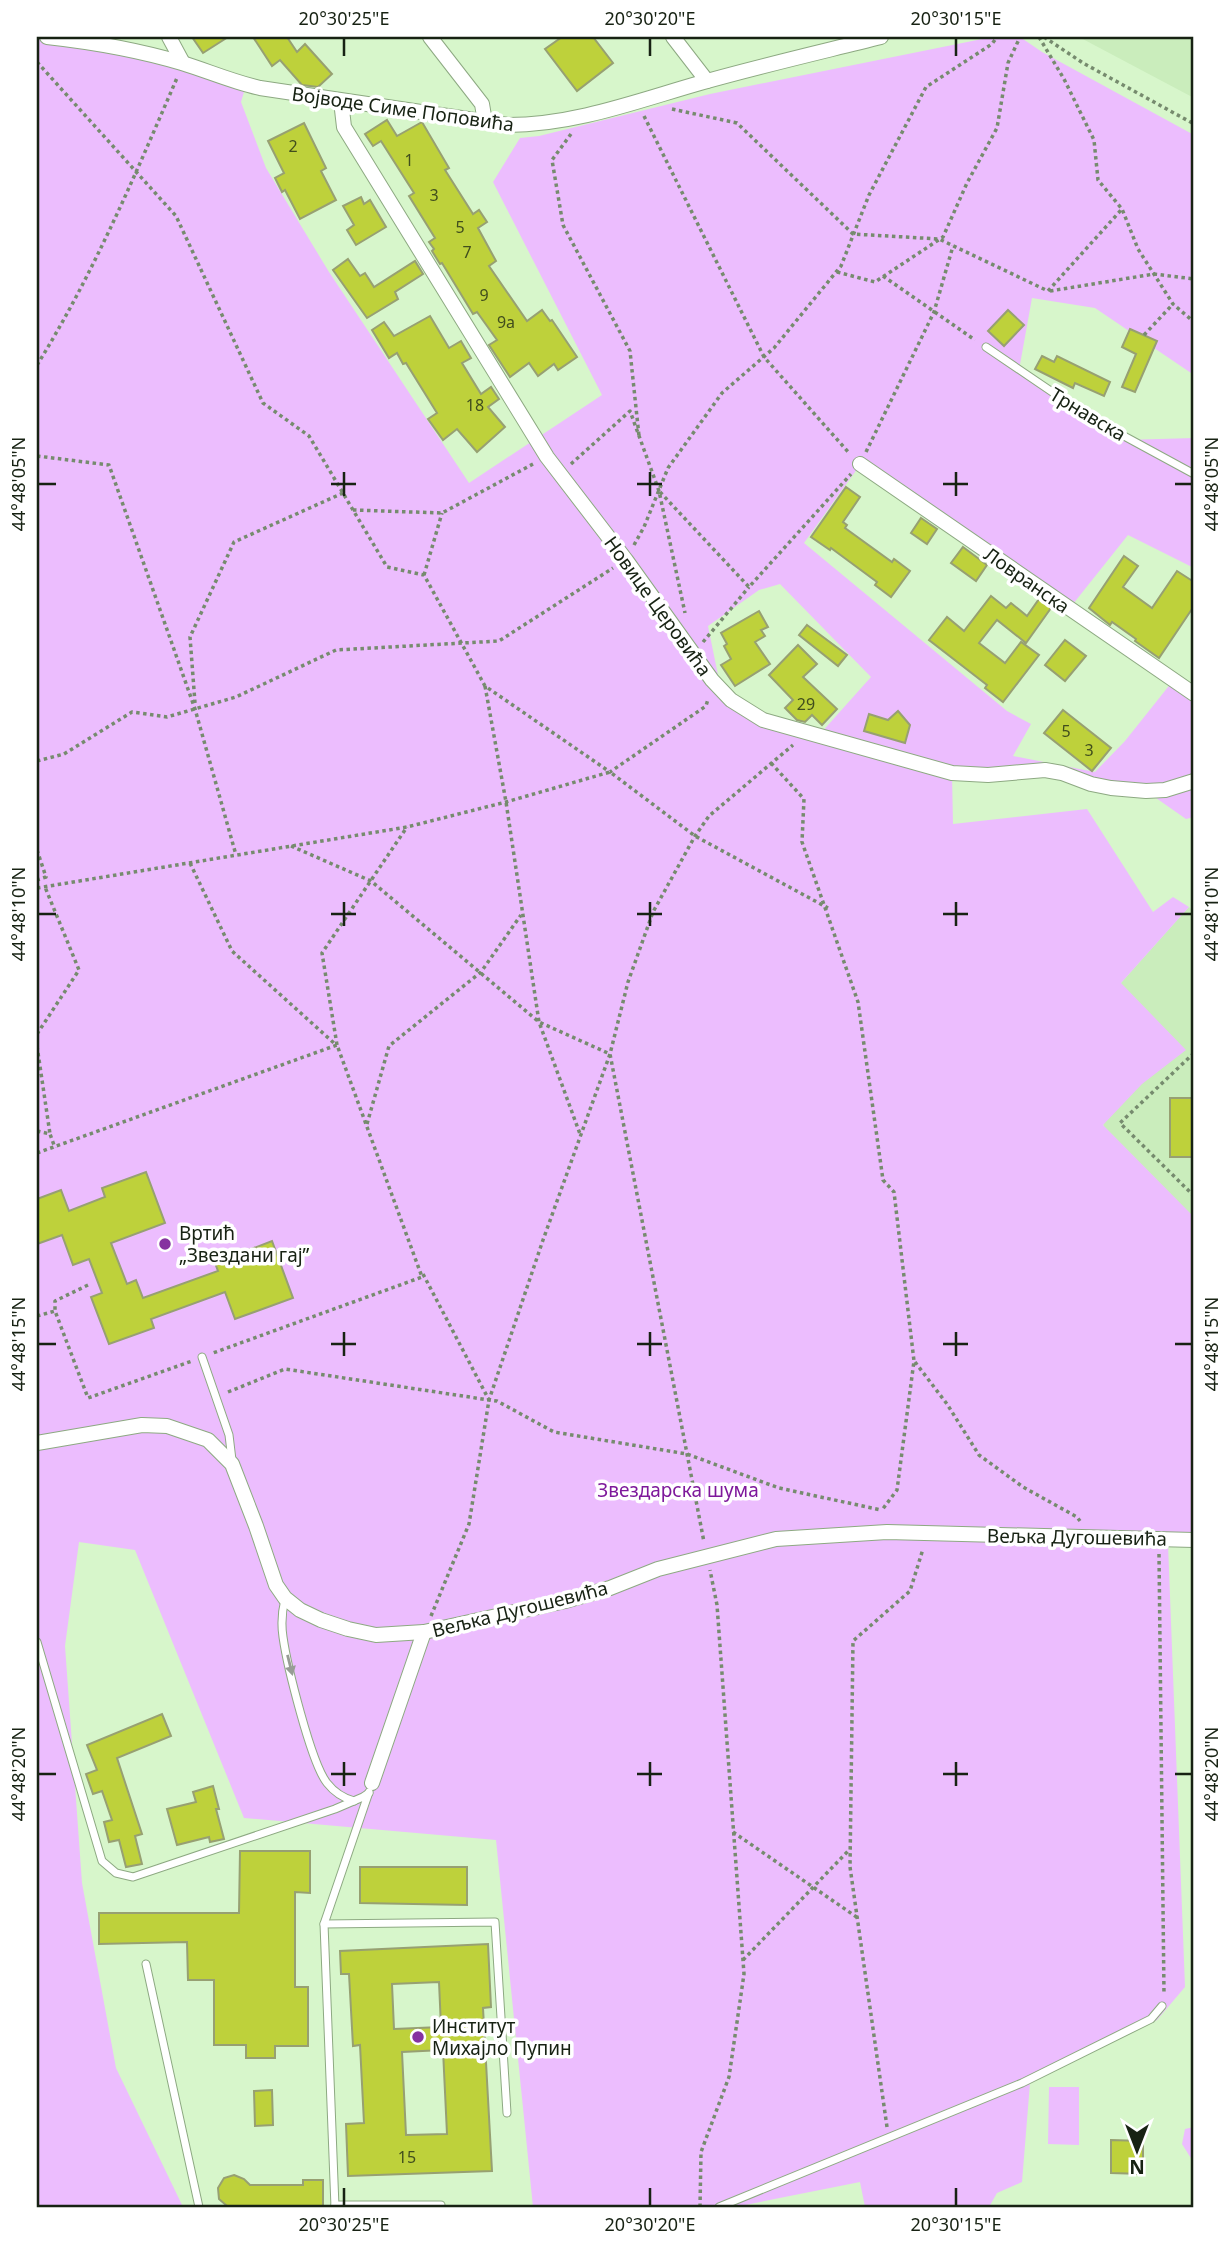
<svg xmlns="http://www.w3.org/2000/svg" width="1231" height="2244" viewBox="0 0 1231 2244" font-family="'Noto Sans',sans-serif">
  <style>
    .built { fill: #caedbc }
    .green { fill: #ecbdfe; fill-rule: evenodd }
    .building { fill: #bed13b; stroke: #97a072; stroke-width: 2; fill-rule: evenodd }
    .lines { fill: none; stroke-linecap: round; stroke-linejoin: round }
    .lane-casing { stroke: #8da982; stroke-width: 9 }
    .street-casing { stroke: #8da982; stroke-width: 16 }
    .path { stroke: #768b6e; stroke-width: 3.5; stroke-dasharray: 3.5 3.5; stroke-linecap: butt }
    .lane { stroke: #fff; stroke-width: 7 }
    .street { stroke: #fff; stroke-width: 14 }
    .oneway { fill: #979c95 }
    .ticks { fill: none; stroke: #172213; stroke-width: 2.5 }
    .poi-dot { fill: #8632a0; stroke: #fff; stroke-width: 2.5 }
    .labels { text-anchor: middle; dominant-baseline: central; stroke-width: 7; stroke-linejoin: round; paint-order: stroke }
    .number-label { font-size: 16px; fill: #414e1d }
    .street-label { font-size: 19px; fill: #172213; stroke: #fff }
    .poi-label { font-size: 19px; fill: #172213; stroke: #fff; text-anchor: start }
    .park-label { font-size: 19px; fill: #7e199b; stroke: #fff }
    .neatline { fill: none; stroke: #172213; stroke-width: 2.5 }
    .ticks-label { font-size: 18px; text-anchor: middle; fill: #172213 }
  </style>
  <rect width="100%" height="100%" fill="#d7f6cb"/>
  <!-- built -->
  <g class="built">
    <polygon points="1079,37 1194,37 1194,98"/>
    <polygon points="1189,907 1194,912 1194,1304 1112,1221 1100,1086 1121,983"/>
  </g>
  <!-- green -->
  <g class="green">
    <path d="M37 37 95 44 246 85 241 102 266 168 329 272 469 483 602 395 493 182 520 138 539 136 710 94 992 37H1020L1042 52 1194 135V375L1095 308 1032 298 1019 370 1124 440 1194 438V568L1128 535 1069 609 1194 694V817L1186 819 1146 791 1050 771 952 774 953 824 1087 809 1153 912 1173 897 1189 907 1121 983 1186 1050 1142 1084 1103 1125 1194 1217V1540L1168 1544 1185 1987 1157 2020 1030 2083 1022 2182 997 2193 989 2207H865L860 2182 735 2207H533L496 1840 244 1818 135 1550 79 1542 65 1646 82 1883 116 2068 183 2207H37ZM860 465 1172 682 1125 741 1095 772 1013 756 1031 724 1007 711 804 543ZM780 584 871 677 820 734 731 700 721 690 708 626 759 590Z"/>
    <polygon points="1049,2087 1079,2087 1079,2145 1048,2144"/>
    <polygon points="1194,2127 1194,2163 1182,2144 1185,2129"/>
  </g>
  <!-- building -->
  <g class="building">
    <polygon points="192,37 228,37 203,53"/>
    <polygon points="253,37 287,37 297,52 305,44 332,74 318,87 302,85 280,60 272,66"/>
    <polygon points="562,37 593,37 613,63 577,91 545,49"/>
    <polygon points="387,120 397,136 422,122 449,168 445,170 473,214 479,210 487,222 478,228 496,261 489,266 527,321 542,310 550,321 552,320 577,357 558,370 554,364 538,376 529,363 510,377 489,345 497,340 477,312 473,314 442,263 440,264 432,251 434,249 429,242 435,238 409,196 414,193 381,141 373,146 365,134"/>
    <polygon points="304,123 326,168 321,171 336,200 300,219 285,190 282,192 275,178 284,173 268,141"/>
    <polygon points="361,197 364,204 370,200 386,227 356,245 347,230 354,225 343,206"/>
    <polygon points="348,259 360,276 365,273 374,287 415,261 423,274 395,292 398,299 367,318 333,270"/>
    <polygon points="1008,310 1024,325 1004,346 988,331"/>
    <polygon points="430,316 449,348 461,341 471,358 462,363 481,394 491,387 499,399 488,407 505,427 477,452 457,429 443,440 428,419 437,413 406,363 403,364 397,353 389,358 372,330 384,322 394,336"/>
    <polygon points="1130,329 1157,341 1135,392 1122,387 1136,354 1122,347"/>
    <polygon points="1042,356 1054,362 1057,356 1110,382 1104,396 1075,383 1073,388 1035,369"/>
    <polygon points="846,487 860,497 843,522 847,525 845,528 892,562 894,559 910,571 891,597 875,585 877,582 831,548 830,550 811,537"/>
    <polygon points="921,518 937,529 927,544 911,533"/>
    <polygon points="963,547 987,565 976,581 951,563"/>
    <polygon points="1124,556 1138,566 1123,587 1152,608 1177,571 1194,582 1194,606 1159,658 1135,641 1136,639 1112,622 1110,625 1089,608"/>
    <polygon points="991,596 1006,608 1011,603 1027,616 1039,599 1051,608 1026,643 997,620 979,643 1005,663 1021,642 1039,655 1003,702 985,688 987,685 929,640 947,617 964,631"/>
    <polygon points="759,611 768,627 761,630 765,636 755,642 770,664 735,686 721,665 731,659 724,646 727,644 721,633"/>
    <polygon points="807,625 847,655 838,666 799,635"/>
    <polygon points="1065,640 1086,656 1065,681 1045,665"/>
    <polygon points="798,645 817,664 803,677 837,709 822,725 812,715 805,722 797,720 785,708 793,700 769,675"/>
    <polygon points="1063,710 1111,748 1092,771 1044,733"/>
    <polygon points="898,711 910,725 905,743 864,731 869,714 888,720"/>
    <rect x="1170" y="1098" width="24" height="59"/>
    <polygon points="146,1172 165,1223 111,1243 127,1284 136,1280 143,1298 218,1271 215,1263 272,1241 293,1298 235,1319 225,1292 151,1319 154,1328 109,1344 91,1297 102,1293 89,1259 73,1265 62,1235 37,1244 37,1199 61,1190 69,1211 105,1197 102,1188"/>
    <polygon points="162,1714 171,1736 117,1758 142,1834 135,1836 142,1864 126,1867 119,1840 109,1842 104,1822 112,1820 102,1791 93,1794 86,1774 97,1770 87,1745"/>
    <polygon points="213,1786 219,1809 216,1809 224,1839 210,1842 209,1837 177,1845 167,1809 196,1802 193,1792"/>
    <polygon points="240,1851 310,1851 310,1893 295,1892 295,1987 308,1987 308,2046 275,2046 275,2058 246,2058 246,2045 214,2045 214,1980 188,1980 187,1942 99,1944 99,1913 239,1913"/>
    <polygon points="360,1867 467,1867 467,1905 360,1903"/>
    <path d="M488 1944 491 2007 483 2008 492 2171 348 2176 346 2124 364 2123 360 2045 353 2046 349 1974H341L340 1951ZM439 1982 441 2027 394 2029 392 1984ZM443 2050 447 2134 406 2135 402 2052Z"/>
    <polygon points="272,2090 273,2125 255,2126 254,2091"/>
    <polygon points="1111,2140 1143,2141 1143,2174 1111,2173"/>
    <polygon points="234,2175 244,2179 250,2185 303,2185 303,2180 323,2180 323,2207 227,2206 219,2199 218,2188 224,2178"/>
  </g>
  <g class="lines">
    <!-- lane casing -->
    <g class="lane-casing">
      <g id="lane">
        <polyline points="986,347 1089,417 1194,474"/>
        <polyline points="202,1357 229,1435 232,1460"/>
        <path d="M285 1599C282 1611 281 1624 283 1637 287 1665 311 1763 327 1783 334 1792 343 1798 354 1801"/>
        <polyline points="37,1642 102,1861 116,1873 133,1877 335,1809 363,1797 369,1793"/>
        <polyline points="324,1924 369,1792"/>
        <polyline points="146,1964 199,2207"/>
        <polyline points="335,2205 441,2205"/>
        <polyline points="335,2207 324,1924 495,1922 507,2113"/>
        <polyline points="719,2207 1022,2083 1151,2019 1162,2006"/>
      </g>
    </g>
    <!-- street casing -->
    <g class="street-casing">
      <g id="street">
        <path d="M47 37C92 42 138 50 182 63 208 71 233 82 260 88L508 125C574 125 637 101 700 83 760 66 821 52 881 37"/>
        <polyline points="169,37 183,63"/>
        <polyline points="430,37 482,104 485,122"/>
        <polyline points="673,37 707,81"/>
        <polyline points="341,101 344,127 547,457 626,560 712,680 731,700 763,720 952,773 988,775 1045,770 1062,773 1091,784 1111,788 1146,791 1165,790 1194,781"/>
        <polyline points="860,464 1194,694"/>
        <polyline points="37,1443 142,1425 167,1426 208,1440 232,1464 256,1526 276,1585 285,1598 300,1610 321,1620 348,1629 376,1635 424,1632 565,1601 610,1588 658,1569 776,1539 887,1532 1194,1540"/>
        <polyline points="372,1783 424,1632"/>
      </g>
    </g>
    <!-- path -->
    <g class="path">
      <polyline points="1039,37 1064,79 1094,140 1098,180 1122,209 1138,249 1173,304 1194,322"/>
      <polyline points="1044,37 1083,63 1194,124"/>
      <polyline points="37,62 176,216 263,403 309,436 387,567 424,575 485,686 610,772 706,706 708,699"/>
      <polyline points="672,109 737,123 853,234 939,239 1048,291 1122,209"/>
      <polyline points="644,116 764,357 850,454"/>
      <polyline points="571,134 552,160 563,225 630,351 639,436"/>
      <polyline points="837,272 875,282 943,237 967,183 997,128 1008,63 1020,37"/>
      <polyline points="883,276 975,340"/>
      <polyline points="1050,291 1154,274 1194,279"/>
      <polyline points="1144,335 1173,304"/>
      <path d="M37 365C93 275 135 175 177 78"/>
      <polyline points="866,452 934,312 953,246"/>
      <polyline points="37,456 109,465 195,709 236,855"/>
      <polyline points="571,464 630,411 659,491 685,613"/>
      <polyline points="660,492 749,587 851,474"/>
      <polyline points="353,510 442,513 533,464"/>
      <polyline points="634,545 644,527 668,468 722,393 774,348 841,266 869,195 926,87 992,44 997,37"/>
      <polyline points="424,575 442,513"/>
      <polyline points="703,642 749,587"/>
      <polyline points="485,686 506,802 539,1022 580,1134"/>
      <polyline points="195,703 190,637 234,542 343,493"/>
      <polyline points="37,761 64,754 132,712 167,717 236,697 336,650 499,641 613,568"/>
      <polyline points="771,763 804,799 802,842 858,1002 883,1180 894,1192 914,1361 897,1490 882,1510"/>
      <polyline points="291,846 371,881 539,1022 610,1054 704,1542"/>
      <polyline points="37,850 46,877 37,880"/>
      <polyline points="190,863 232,951 335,1044"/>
      <polyline points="37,888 407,827 506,802 610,772 695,836 828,908"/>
      <polyline points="37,1034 79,970 45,887"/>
      <polyline points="337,1045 322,953 407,827"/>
      <polyline points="37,1046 50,1134"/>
      <polyline points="1194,1053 1120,1123 1194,1196"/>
      <polyline points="367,1124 389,1046 481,972 521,915"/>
      <polyline points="37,1131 50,1134 55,1148"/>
      <polyline points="37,1153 337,1045 422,1277 213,1353"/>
      <polyline points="423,1274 489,1400"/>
      <polyline points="88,1285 55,1301 55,1311 88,1398 192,1361"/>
      <polyline points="37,1316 55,1311"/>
      <polyline points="915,1362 947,1404 979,1455 1023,1487 1077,1517 1080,1521"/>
      <polyline points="228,1392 285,1369 489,1400 497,1401 554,1432 687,1454 779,1488 881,1510"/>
      <polyline points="1159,1554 1164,1994"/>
      <polyline points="431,1616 469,1524 489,1400 543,1240 610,1054 628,982 653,912 695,836 709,816 793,745"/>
      <polyline points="733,1832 858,1918"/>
      <polyline points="743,1960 850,1849"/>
      <polyline points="887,2127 850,1867 853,1641 910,1591 923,1549"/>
      <polyline points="700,2207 701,2152 729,2077 744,1974 717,1605 710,1570"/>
    </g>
    <!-- lane -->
    <use href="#lane" class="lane"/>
    <!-- street -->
    <use href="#street" class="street"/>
  </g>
  <!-- one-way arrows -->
  <defs><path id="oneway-solid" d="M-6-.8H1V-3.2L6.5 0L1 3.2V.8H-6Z" transform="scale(1.75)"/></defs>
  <use class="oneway" href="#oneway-solid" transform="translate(290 1665) rotate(76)"/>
  <!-- ticks -->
  <path class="ticks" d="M344 38V56M650 38V56M956 38V56M344 472V496M650 472V496M956 472V496M38 484H56M331 484H356M637 484H662M943 484H968M1175 484H1192M344 902V926M650 902V926M956 902V926M38 914H56M331 914H356M637 914H662M943 914H968M1175 914H1192M344 1332V1356M650 1332V1356M956 1332V1356M38 1344H56M331 1344H356M637 1344H662M943 1344H968M1175 1344H1192M344 1762V1786M650 1762V1786M956 1762V1786M38 1774H56M331 1774H356M637 1774H662M943 1774H968M1175 1774H1192M344 2188V2206M650 2188V2206M956 2188V2206"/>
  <!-- markers -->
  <g class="poi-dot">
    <circle cx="165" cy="1244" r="7"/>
    <circle cx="418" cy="2037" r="7"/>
  </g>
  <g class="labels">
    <!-- number labels -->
    <g class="number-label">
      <text x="293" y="146">2</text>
      <text x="409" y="160">1</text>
      <text x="434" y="195">3</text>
      <text x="460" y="227">5</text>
      <text x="467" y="252">7</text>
      <text x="484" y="295">9</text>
      <text x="506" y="322">9a</text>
      <text x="475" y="405">18</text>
      <text x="806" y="704">29</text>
      <text x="1066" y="731">5</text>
      <text x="1089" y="750">3</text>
      <text x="407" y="2157">15</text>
    </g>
    <!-- street labels -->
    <g class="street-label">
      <text transform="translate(403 109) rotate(8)">Војводе Симе Поповића</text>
      <text transform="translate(1088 414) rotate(31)">Трнавска</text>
      <text transform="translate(1027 580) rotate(35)">Ловранска</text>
      <text transform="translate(658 606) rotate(54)">Новице Церовића</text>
      <text transform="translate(1077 1537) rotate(1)">Вељка Дугошевића</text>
      <text transform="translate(520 1609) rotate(-14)">Вељка Дугошевића</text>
    </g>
    <!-- poi labels -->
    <g class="poi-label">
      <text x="179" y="1233">Вртић<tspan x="179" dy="22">„Звездани гај”</tspan></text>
      <text x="432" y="2026">Институт<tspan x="432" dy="22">Михајло Пупин</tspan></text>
    </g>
    <!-- park labels -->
    <g class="park-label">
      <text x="678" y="1490">Звездарска шума</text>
    </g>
  </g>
  <!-- border -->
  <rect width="1231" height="2244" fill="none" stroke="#ffffff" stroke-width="77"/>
  <!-- north arrow -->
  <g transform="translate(1137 2150) rotate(180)" stroke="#ffffff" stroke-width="5" paint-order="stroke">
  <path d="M0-5L12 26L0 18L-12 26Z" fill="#172213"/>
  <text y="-10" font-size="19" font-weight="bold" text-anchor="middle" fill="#172213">N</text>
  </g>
  <rect x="38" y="38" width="1154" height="2168" class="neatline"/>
  <g class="ticks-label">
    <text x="344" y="25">20°30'25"E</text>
    <text x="650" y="25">20°30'20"E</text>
    <text x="956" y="25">20°30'15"E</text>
    <text transform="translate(1212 484) rotate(-90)" y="6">44°48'05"N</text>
    <text transform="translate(19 484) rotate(-90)" y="6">44°48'05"N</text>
    <text transform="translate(19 914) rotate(-90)" y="6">44°48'10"N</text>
    <text transform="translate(1212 914) rotate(-90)" y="6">44°48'10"N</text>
    <text transform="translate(19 1344) rotate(-90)" y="6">44°48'15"N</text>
    <text transform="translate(1212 1344) rotate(-90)" y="6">44°48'15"N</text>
    <text transform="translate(19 1774) rotate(-90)" y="6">44°48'20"N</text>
    <text transform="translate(1212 1774) rotate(-90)" y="6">44°48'20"N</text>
    <text x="344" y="2231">20°30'25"E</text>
    <text x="650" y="2231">20°30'20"E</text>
    <text x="956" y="2231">20°30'15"E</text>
  </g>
</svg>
